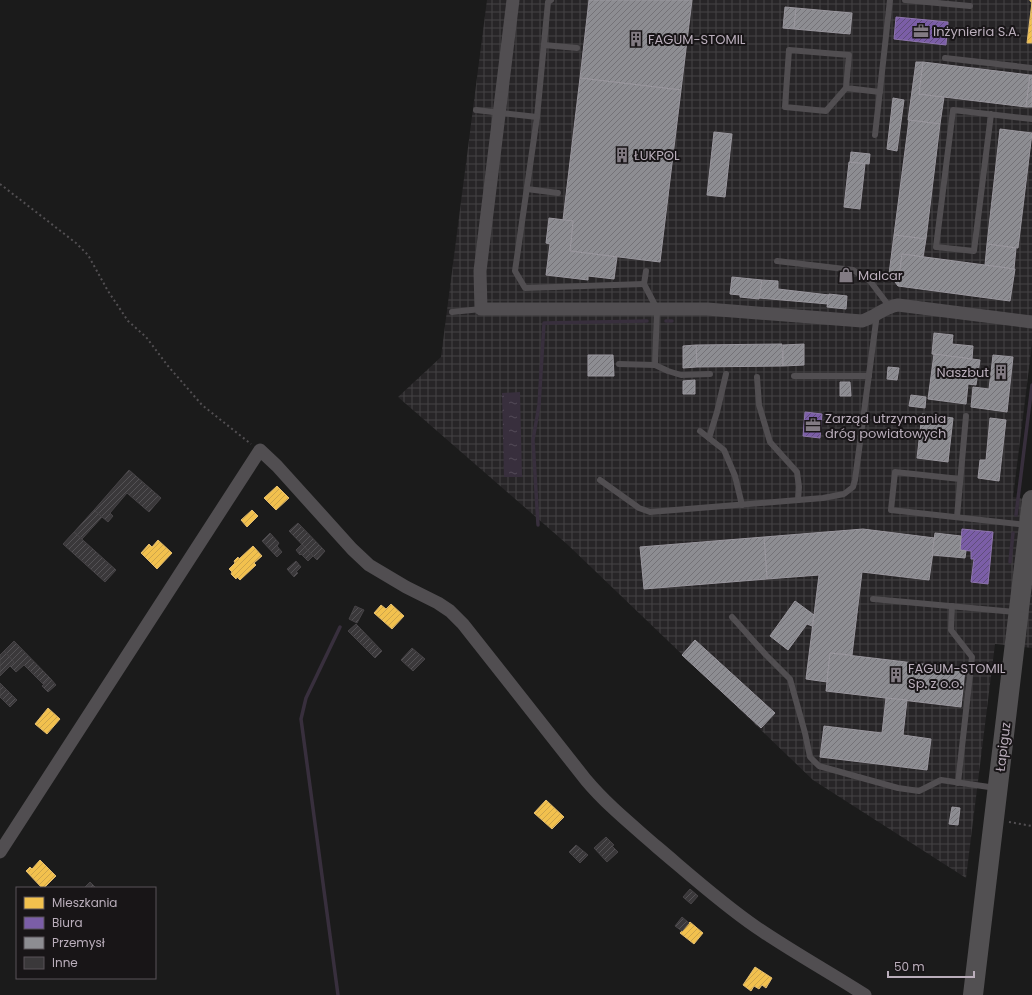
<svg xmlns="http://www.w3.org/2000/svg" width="1032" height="995" viewBox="0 0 1032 995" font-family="Poppins,sans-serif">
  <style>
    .industrial { fill: url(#industrial-grid) }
    .water { fill: url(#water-ripples) }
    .homes { fill: url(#homes-hatch); stroke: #e1bb6f }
    .offices { fill: url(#offices-hatch); stroke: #8e76ad }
    .industry { fill: url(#industry-hatch); stroke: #9a979e }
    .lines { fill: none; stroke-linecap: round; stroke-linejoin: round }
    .stream { stroke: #382f3d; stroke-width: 3.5 }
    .building { fill: url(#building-hatch); stroke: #474447 }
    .path { stroke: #524f52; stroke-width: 2; stroke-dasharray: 2 3; stroke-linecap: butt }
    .lane { stroke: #514e51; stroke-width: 6 }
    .street { stroke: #514e51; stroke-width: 13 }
    .primary { stroke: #525052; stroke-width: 20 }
    .labels { text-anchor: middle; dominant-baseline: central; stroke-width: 4; stroke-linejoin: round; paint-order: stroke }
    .poi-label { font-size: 13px; fill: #baaebb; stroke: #181517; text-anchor: start }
    .street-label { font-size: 13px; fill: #baaebb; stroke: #181517 }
  </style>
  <defs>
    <pattern id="industrial-grid" width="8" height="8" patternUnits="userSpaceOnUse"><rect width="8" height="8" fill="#272527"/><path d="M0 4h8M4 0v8" fill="none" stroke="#444244"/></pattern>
    <pattern id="water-ripples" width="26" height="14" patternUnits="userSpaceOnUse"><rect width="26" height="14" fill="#382f3d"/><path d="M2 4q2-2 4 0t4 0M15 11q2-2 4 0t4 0" fill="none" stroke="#534b57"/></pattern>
    <pattern id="homes-hatch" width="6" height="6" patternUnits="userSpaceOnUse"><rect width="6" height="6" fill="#f2c14e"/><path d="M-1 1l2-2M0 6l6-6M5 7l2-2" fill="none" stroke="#cda54a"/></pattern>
    <pattern id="offices-hatch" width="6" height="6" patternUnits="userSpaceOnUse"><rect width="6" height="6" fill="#7b5ea7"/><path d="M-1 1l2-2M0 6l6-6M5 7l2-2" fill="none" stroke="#604d7b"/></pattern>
    <pattern id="industry-hatch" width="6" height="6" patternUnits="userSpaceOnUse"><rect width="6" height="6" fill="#8d8d92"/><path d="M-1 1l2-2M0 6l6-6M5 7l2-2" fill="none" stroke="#747277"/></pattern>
    <pattern id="building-hatch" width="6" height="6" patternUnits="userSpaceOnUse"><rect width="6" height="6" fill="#3a383a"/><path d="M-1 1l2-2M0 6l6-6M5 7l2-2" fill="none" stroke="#545255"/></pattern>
  </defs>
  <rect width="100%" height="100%" fill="#1b1b1b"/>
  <!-- industrial -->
  <polygon class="industrial" points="487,0 1032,0 1032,344 1013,497 1032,500 1032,648 995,644 966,878 813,780 568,545 398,397 441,357"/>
  <!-- water -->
  <polygon class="water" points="520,392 522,477 504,477 502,393"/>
  <!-- homes -->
  <g class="homes">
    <polygon points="1030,0 1032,0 1032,43 1027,43 1032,2 1030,1"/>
    <polygon points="277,486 289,498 276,510 264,498"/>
    <polygon points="252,510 258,516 247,527 241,520"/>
    <polygon points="158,540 172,553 157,569 141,553 149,544 152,547"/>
    <polygon points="253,546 262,556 254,563 256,565 240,580 237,577 236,579 231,574 232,572 229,569 235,563 234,561 238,557 239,559"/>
    <polygon points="391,604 404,616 392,629 374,613 381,605 386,609"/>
    <polygon points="48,708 60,719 47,734 35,724"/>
    <polygon points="546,800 564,817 552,829 534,813"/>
    <polygon points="40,860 56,876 44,888 42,888 26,871 30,867 32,869"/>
    <polygon points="690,922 703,933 694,944 680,933"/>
    <polygon points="755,967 772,978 766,988 762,985 759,989 754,986 751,991 743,985"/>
  </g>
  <!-- offices -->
  <g class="offices">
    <polygon points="896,17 948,22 946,45 894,39"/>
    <polygon points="805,412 822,414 820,438 803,436"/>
    <polygon points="962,529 993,532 988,584 971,582 974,559 971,559 971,551 960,550"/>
  </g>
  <!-- industry -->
  <g class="industry">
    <polygon points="589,0 692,0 681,90 580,78"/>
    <polygon points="785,7 796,8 794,29 783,28"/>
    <polygon points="796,8 852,13 850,34 794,29"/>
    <polygon points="916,62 923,62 919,94 944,97 940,124 908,120"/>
    <polygon points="923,62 1030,75 1026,107 919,94"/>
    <polygon points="1030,75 1032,75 1032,107 1026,107"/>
    <polygon points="580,78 681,90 660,262 570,251 573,221 563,220"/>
    <polygon points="893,98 904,100 897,151 887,149"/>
    <polygon points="909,120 940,124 926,239 894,235"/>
    <polygon points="1000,129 1032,133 1018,248 987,244"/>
    <polygon points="714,132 732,134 725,197 707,195"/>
    <polygon points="851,152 870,154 869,164 850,162"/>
    <polygon points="849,162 865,164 860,209 844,207"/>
    <polygon points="549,218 573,221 570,251 617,257 614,279 588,276 588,280 546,275 550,244 546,243"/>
    <polygon points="894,235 926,239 923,257 902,254 898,286 889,274"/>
    <polygon points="987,244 1016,248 1014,269 985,265"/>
    <polygon points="902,254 1015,269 1010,301 898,286"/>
    <polygon points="732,277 762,280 759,299 740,297 740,295 730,294"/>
    <polygon points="762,280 778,281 778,289 829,295 828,304 759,298"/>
    <polygon points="829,294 847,296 846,309 827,307"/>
    <polygon points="934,333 953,335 952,344 973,346 972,359 932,354"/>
    <polygon points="782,344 783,366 697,367 696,345"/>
    <polygon points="804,344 804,365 783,366 783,345"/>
    <polygon points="696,345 697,367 683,368 683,346"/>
    <polygon points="934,354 980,360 976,385 968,384 966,404 928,399"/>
    <polygon points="588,355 613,355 614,376 588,376"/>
    <polygon points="993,355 1013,357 1007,412 971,407 973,387 989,389"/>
    <polygon points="888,367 899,368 897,380 887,379"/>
    <polygon points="695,380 695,394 683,394 683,381"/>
    <polygon points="840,382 850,382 851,396 840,396"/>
    <polygon points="911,395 926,397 925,408 909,406"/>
    <polygon points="922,414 953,418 948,462 917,458"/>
    <polygon points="990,418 1006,420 999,481 978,478 980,460 986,460"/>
    <polygon points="863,529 935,538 929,580 862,572 852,655 830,653 827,682 806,679 819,575 767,579 764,537"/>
    <polygon points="935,533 961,536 960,550 966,551 965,558 932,555"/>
    <polygon points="764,537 767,579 644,589 640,547"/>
    <polygon points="795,601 814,615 812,626 807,624 788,650 770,636"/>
    <polygon points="695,640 775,713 761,728 682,655"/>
    <polygon points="830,653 965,669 961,707 826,691"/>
    <polygon points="886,698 907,700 903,735 931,739 927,770 820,757 824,726 882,733"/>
    <polygon points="952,807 960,808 958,825 949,824"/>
  </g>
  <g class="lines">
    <!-- stream -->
    <g class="stream">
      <polyline points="666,321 672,321"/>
      <polyline points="1016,515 1032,385"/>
      <polyline points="538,525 533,440 539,405 544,323 647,321"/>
      <polyline points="1010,562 1013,533"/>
      <polyline points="338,995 301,719 306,698 340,627"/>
    </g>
  </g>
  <!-- building -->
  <g class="building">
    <polygon points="129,470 161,498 149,512 127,493 110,513 113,516 108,522 94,510"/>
    <polygon points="94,510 102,517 82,539 74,532"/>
    <polygon points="298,523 325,551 317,560 289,531"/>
    <polygon points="74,532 116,570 105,582 63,544"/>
    <polygon points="270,533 279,543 277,546 282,552 277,557 262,541"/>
    <polygon points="302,544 313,556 308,561 301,554 300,555 296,550"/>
    <polygon points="296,561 301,567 296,572 298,573 294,577 287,569"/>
    <polygon points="355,606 364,610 357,623 349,619"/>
    <polygon points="356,624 382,651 375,658 348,631"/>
    <polygon points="14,641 50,678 43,684 24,665 16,672 10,666 14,662 4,651"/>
    <polygon points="412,648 425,659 413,671 401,660"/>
    <polygon points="4,651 14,662 0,676 0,655"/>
    <polygon points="50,678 56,685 48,692 42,686"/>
    <polygon points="0,683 17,700 10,707 0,697"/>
    <polygon points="606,837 614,845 612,846 618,852 607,862 594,848"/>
    <polygon points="576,845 588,855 580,863 569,852"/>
    <polygon points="90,882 96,888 84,888"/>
    <polygon points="690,889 698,896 691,904 683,897"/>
    <polygon points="682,917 689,923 682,931 675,926"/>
  </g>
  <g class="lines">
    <!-- path -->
    <g class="path">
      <polyline points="0,184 76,243 88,255 108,291 128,321 146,337 168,366 202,405 251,444"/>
      <polyline points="1009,822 1032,826"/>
    </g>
    <!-- lane -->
    <g class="lane">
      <polyline points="551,0 548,2 537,117 515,271 525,288 644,284"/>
      <polyline points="905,0 970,6"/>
      <polyline points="544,45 577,48"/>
      <polyline points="945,58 1032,68"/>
      <polyline points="846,88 826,111 785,107 789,50 849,55 846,88 880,92"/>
      <polyline points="476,110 537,117"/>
      <polyline points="991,114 974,251 936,247 953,110 1032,119"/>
      <polyline points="875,135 890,0"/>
      <polyline points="527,189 558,193"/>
      <polyline points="777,261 853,270 870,281 889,306"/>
      <polyline points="646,271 644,284 657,309 655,365"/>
      <polyline points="452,312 481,309"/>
      <polyline points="619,364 655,365 668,371 681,375 710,374"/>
      <polyline points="794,376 869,376"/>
      <polyline points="757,377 759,405 770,442 797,472 799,487 798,500"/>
      <polyline points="700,431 724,450 735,476 742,505"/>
      <polyline points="709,438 717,412 726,374"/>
      <polyline points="960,479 895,472 891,510 1027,525"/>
      <polyline points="600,480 639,508 650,512 823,498 844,494 853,487 855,480 877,314"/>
      <polyline points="957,517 966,416"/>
      <polyline points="873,599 1015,612"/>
      <polyline points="952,606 951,630 972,657 958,783"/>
      <polyline points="732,617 766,655 790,679 805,733 810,757 819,766 898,788 919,791 941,780 996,788"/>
    </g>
    <!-- street -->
    <g class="street">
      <path d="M513 0 480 271 481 309H707L862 321C875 317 884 307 898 305L1032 322"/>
      <path d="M0 852 260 450 277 466 352 549 369 565 406 587 438 603 450 611 463 624 586 780C607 805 632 825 657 847 689 874 721 903 756 927 791 951 829 972 865 995"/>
    </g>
    <!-- primary -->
    <polyline class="primary" points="973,995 1032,500"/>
  </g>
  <!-- icons -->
  <defs>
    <g id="office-bare" transform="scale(1.2)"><path d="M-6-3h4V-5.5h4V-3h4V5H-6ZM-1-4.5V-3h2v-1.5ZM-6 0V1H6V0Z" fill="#827b83" stroke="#181517" stroke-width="2.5" paint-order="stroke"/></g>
    <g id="building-bare" transform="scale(1.2)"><path d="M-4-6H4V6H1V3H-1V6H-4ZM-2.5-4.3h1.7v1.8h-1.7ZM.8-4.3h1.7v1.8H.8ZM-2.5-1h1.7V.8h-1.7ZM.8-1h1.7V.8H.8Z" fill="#827b83" stroke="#181517" stroke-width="2.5" paint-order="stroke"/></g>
    <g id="shop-bare" transform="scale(1.2)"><path d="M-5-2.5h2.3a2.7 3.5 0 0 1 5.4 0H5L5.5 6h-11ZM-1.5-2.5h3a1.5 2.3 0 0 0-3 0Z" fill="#827b83" stroke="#181517" stroke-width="2.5" paint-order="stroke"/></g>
  </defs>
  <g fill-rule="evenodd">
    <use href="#office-bare" x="921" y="31"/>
    <use href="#building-bare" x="636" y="39"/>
    <use href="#building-bare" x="622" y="155"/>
    <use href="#shop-bare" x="846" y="275"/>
    <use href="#building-bare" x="1001" y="372"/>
    <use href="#office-bare" x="813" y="425"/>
    <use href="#building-bare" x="896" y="675"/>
  </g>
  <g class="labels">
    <!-- poi labels -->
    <g class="poi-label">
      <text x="933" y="31">Inżynieria S.A.</text>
      <text x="648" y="39">FAGUM-STOMIL</text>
      <text x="634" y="155">ŁUKPOL</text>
      <text x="858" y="275">Malcar</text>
      <text x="989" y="372" text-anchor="end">Naszbut</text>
      <text x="825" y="418">Zarząd utrzymania<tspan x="825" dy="15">dróg powiatowych</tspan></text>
      <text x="908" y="668">FAGUM-STOMIL<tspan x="908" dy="15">Sp. z o.o.</tspan></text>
    </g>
    <!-- street labels -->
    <g class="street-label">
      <text transform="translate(1003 747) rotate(-83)">Łapiguz</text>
    </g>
  </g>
  <!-- legend -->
  <rect x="16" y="887" width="140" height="92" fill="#181517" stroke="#595259"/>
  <rect x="24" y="897" width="20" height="12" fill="#f2c14e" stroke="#595259"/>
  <text x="52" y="907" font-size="12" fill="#baaebb">Mieszkania</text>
  <rect x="24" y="917" width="20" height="12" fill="#7b5ea7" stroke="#595259"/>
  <text x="52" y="927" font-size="12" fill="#baaebb">Biura</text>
  <rect x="24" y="937" width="20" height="12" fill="#8d8d92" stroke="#595259"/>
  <text x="52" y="947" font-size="12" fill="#baaebb">Przemysł</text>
  <rect x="24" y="957" width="20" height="12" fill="#3a383a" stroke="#595259"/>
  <text x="52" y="967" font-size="12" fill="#baaebb">Inne</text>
  <!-- scale -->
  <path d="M888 971v6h86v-6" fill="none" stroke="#baaebb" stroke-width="2"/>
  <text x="894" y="971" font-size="12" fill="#baaebb" stroke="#181517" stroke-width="3" paint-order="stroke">50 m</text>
</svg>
